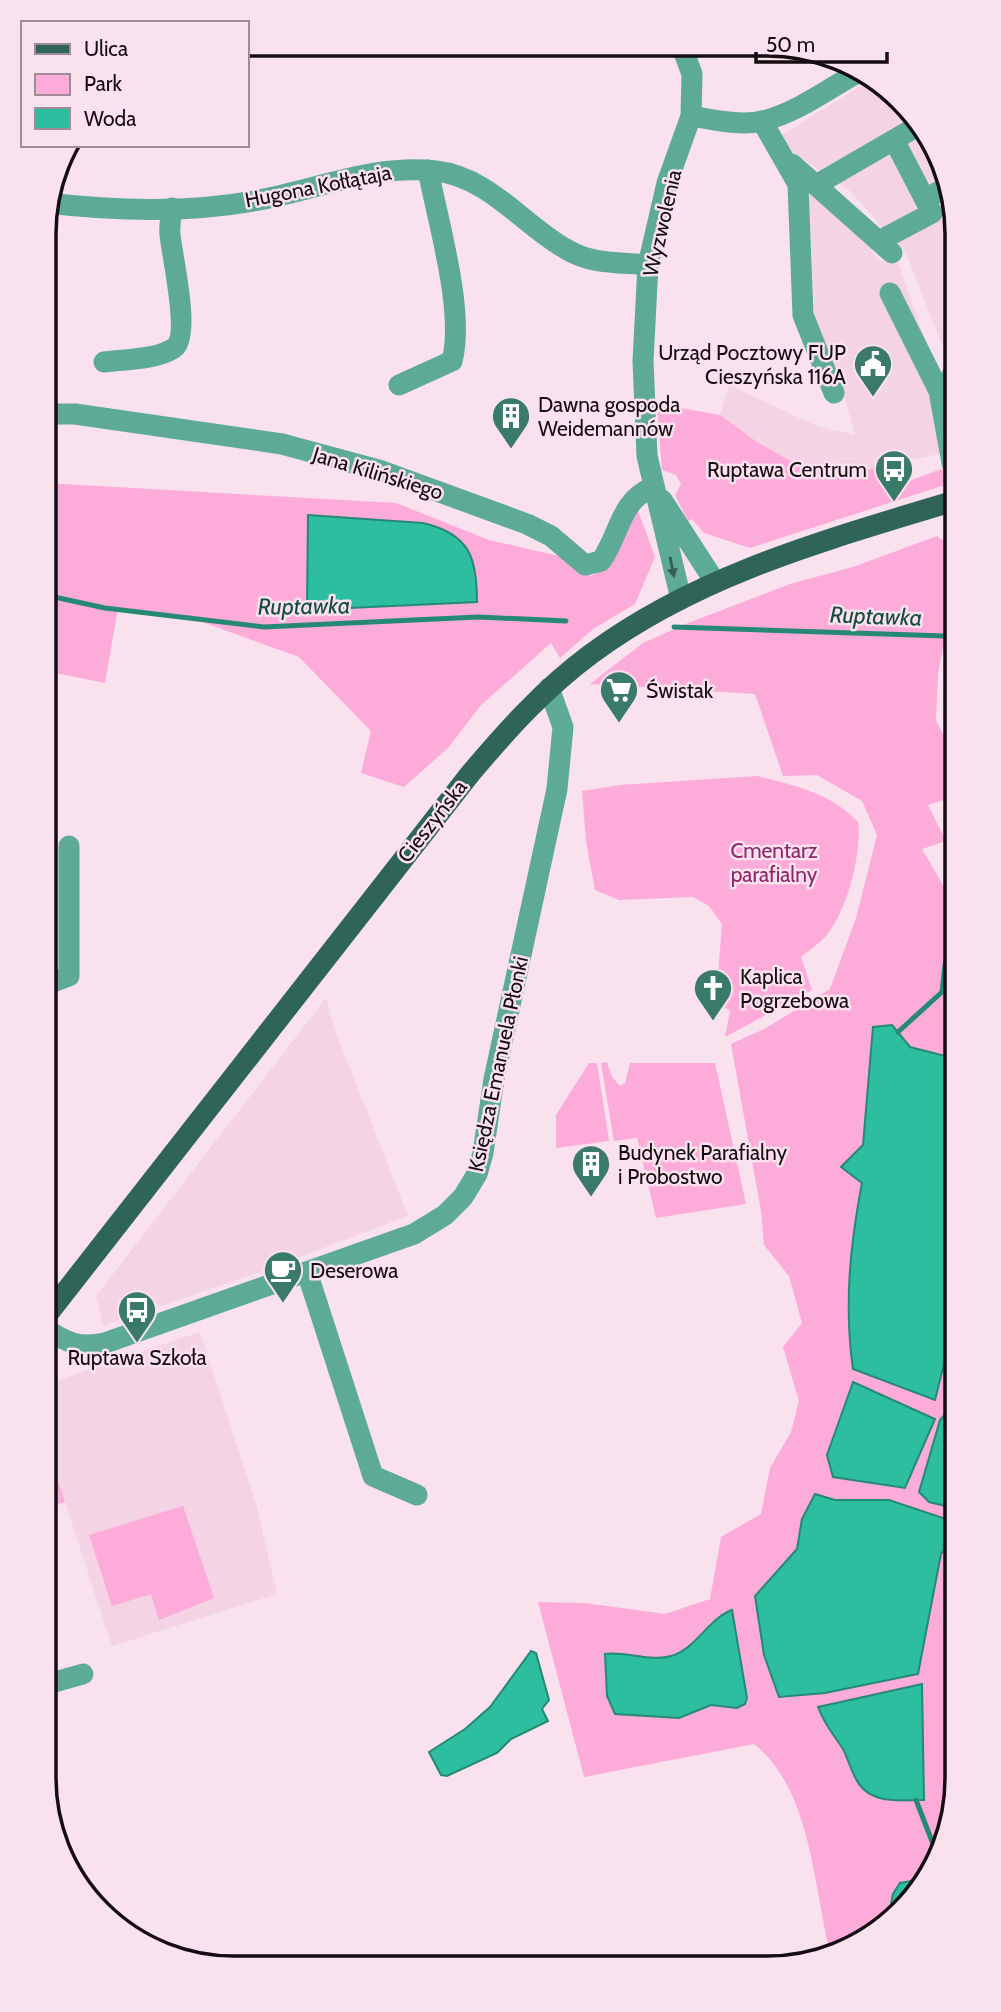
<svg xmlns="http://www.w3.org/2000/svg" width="1001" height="2012" viewBox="0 0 1001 2012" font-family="Cabin,sans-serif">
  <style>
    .built { fill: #f4d3e4 }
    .green { fill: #fdabd9 }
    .water { fill: #2cbe9f; stroke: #258974; stroke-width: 2 }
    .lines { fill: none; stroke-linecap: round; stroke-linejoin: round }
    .stream { stroke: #258974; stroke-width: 5 }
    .minor { stroke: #5dab97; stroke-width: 21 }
    .major { stroke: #2e6557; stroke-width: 21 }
    .oneway { fill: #395c54 }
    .labels { text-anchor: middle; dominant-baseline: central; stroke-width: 5; stroke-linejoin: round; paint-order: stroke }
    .street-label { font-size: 21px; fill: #150d11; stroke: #fae1ee }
    .poi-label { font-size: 21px; fill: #150d11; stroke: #fae1ee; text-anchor: start }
    .park-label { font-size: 21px; fill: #8d2569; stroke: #fae1ee }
    .water-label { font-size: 23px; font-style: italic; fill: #124c3f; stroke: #fae1ee }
    .rim { fill: none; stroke: #150d11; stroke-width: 3.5 }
  </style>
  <rect width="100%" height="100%" fill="#fae1ee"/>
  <!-- built -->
  <g class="built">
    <polygon points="871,80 893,91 947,173 957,234 957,383 906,253 850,191 775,139"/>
    <polygon points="809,186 855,230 879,260 898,263 948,404 955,450 848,475 798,465 757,442 720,415 729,385 817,426 855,435 837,371 815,335"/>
    <polygon points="326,998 336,1033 408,1216 257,1273 103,1326 96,1296"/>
    <polygon points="200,1332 257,1507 277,1594 112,1646 65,1502 44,1508 44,1386 108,1362 110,1369 119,1366 118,1359"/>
  </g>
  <!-- green -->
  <g class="green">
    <polygon points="670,406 720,415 757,442 798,465 848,475 882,466 891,484 896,486 941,469 948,471 948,484 750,548 704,533 692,519 688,521 675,495 681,484 676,475 662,470 657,408"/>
    <polygon points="45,483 396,503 489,540 559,556 591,576 608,567 637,508 655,557 635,604 593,629 560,658 551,643 481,705 448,748 404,787 361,773 371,731 299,657 186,616 118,608 105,683 45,671"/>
    <path d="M937 536 951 546V607L938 674 936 720 957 762V796L928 805 946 841 922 849 957 909V1791L918 1894 831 1956C813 1887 812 1790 754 1744L584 1777 538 1602 585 1603 665 1614 710 1599 721 1537 761 1514 770 1468 791 1432 799 1401 783 1347 802 1323 789 1276 764 1245 761 1211 731 1044 766 1028 830 989 856 918 877 835 862 801 817 775 783 776 755 694 590 684 643 643 683 625 790 584 853 567Z"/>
    <path d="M757 776C793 785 831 793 858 822 862 853 847 912 826 936 819 944 809 950 801 957L812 990 725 1037 730 1011 716 1001 722 924 709 906 693 897 619 900 595 890 586 841 582 791 620 785Z"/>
    <polygon points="607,1062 612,1077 620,1086 625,1083 630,1063 715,1063 746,1204 656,1218 637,1138 614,1141 601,1063"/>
    <polygon points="589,1063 597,1063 609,1141 556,1148 556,1115"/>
    <polygon points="44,1440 65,1502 44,1508"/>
    <polygon points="183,1506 214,1598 159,1620 151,1594 112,1606 89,1535"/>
  </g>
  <!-- water -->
  <g class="water">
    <path d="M308 515 423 523C470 534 477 558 477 602L307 610Z"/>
    <path d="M892 1025 910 1047 957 1059V1312L935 1400 853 1369C844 1306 850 1245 862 1183L841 1167 863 1145 873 1027Z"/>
    <polygon points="853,1382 935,1419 905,1488 833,1477 827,1455"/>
    <polygon points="957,1401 957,1500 945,1506 929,1502 919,1492 940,1420"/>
    <polygon points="815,1494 835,1500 889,1500 946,1519 952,1539 941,1554 918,1674 825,1693 779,1697 764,1655 755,1596 797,1549 802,1519"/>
    <path d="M732 1610 747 1698 745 1704 737 1708 711 1705 679 1718 615 1714 607 1696 605 1654C626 1651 651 1662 671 1656 696 1649 709 1618 732 1610Z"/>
    <polygon points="531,1651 536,1653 549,1700 542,1709 548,1721 511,1739 497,1753 447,1776 441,1775 429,1752 465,1729 490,1707"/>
    <path d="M922 1684 924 1800C899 1800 869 1805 856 1779 851 1770 848 1759 843 1749 834 1735 824 1724 818 1707Z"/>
    <polygon points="923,1879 918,1894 889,1914 893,1894 900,1883"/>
  </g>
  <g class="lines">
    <!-- stream -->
    <g class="stream">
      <polyline points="45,595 105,608 264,627 478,617 566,621"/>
      <polyline points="674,627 945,636 949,641"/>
      <polyline points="898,1032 942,992 945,965 957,923"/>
      <polyline points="916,1800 935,1849"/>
    </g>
    <!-- minor -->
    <g class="minor">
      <path d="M691 116C714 120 740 126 763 121 796 113 828 89 857 73"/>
      <polyline points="762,121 798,184 803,315 834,393"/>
      <polyline points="792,164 892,253"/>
      <polyline points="816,185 916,127"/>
      <polyline points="925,199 949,186"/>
      <path d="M47 203C116 211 191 213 259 200 318 189 375 164 436 171 489 177 522 224 566 249 592 265 619 262 648 265"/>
      <polyline points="879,241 932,213 894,140"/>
      <polyline points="890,293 939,391 952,463 957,473"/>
      <path d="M104 362C125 359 156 360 174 348 191 336 172 256 170 235 169 226 171 217 172 208"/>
      <path d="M399 385 452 361C465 312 438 222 428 170"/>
      <polyline points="957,404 952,375 957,368"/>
      <path d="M45 414H75L282 444 382 471 527 524 551 536 585 565 601 561C620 534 620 500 653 487"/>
      <polyline points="662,500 715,582"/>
      <polyline points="681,599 647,456 643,361 648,265 667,183 691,116 692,74 682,47"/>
      <polyline points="45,985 69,976 69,846"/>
      <polyline points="307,1272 373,1476 417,1495"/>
      <path d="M44 1328C66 1342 79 1349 105 1343L414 1234 445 1215 463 1197 477 1174 483 1153 494 1079 557 789 563 727 549 688"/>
      <polyline points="44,1685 83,1674"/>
    </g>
    <!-- major -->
    <path class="major" d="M44 1319 470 774C507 730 545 688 591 654 700 573 830 539 957 500"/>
  </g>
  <!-- one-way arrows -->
  <defs><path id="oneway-solid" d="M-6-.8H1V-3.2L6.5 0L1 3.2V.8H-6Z" transform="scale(1.75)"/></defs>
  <use class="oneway" href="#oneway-solid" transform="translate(672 567) rotate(79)"/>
  <!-- icons -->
  <defs>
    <g id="civic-pin" transform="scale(2.0125)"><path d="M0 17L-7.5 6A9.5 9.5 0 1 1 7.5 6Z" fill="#397a69" stroke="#fae1ee"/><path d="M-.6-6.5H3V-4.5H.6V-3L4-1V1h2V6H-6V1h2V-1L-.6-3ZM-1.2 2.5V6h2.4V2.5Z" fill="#fff"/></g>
    <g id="building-pin" transform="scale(2.0125)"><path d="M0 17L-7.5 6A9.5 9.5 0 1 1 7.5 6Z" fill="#397a69" stroke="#fae1ee"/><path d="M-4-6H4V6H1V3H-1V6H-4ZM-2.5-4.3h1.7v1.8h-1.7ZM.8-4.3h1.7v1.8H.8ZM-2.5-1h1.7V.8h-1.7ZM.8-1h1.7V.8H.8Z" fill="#fff"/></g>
    <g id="bus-pin" transform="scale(2.0125)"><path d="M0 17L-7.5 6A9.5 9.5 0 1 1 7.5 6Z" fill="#397a69" stroke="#fae1ee"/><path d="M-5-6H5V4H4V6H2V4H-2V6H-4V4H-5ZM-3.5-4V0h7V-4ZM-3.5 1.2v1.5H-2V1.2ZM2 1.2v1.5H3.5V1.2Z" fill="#fff"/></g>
    <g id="supermarket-pin" transform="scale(2.0125)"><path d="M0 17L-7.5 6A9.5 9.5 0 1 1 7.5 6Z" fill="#397a69" stroke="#fae1ee"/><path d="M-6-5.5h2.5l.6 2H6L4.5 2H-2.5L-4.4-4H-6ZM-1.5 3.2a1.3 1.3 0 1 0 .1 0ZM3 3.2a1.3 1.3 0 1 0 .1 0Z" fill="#fff"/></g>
    <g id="church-pin" transform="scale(2.0125)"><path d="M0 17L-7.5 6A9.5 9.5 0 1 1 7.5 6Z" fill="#397a69" stroke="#fae1ee"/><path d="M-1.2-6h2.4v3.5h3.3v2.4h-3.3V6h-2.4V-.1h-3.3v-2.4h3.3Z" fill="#fff"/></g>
    <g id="cafe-pin" transform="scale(2.0125)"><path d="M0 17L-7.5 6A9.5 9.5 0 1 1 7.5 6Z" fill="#397a69" stroke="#fae1ee"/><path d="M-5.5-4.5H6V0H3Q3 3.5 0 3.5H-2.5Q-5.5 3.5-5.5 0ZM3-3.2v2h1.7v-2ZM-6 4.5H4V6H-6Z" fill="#fff"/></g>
  </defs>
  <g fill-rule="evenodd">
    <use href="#civic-pin" x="873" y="364"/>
    <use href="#building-pin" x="511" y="416"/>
    <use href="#bus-pin" x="894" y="469"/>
    <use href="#supermarket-pin" x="619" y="690"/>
    <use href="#church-pin" x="713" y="988"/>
    <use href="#building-pin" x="591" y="1164"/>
    <use href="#cafe-pin" x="283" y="1270"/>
    <use href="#bus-pin" x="137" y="1310"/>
  </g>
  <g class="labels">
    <!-- street labels -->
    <g class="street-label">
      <text transform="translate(318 186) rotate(-11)">Hugona Kołłątaja</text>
      <text transform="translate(662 223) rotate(-77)">Wyzwolenia</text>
      <text transform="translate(378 473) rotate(17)">Jana Kilińskiego</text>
      <text transform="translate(432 821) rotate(-52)">Cieszyńska</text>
      <text transform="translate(498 1064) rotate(-78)">Księdza Emanuela Płonki</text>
    </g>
    <!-- poi labels -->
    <g class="poi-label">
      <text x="846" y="352" text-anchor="end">Urząd Pocztowy FUP<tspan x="846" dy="24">Cieszyńska 116A</tspan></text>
      <text x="538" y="404">Dawna gospoda<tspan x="538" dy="24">Weidemannów</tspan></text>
      <text x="867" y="469" text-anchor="end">Ruptawa Centrum</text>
      <text x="646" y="690">Świstak</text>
      <text x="740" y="976">Kaplica<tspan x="740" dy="24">Pogrzebowa</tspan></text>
      <text x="618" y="1152">Budynek Parafialny<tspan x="618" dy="24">i Probostwo</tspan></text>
      <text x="310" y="1270">Deserowa</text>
      <text x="137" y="1357" text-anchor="middle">Ruptawa Szkoła</text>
    </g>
    <!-- park labels -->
    <g class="park-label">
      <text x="774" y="850">Cmentarz<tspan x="774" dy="24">parafialny</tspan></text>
    </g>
    <!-- water labels -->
    <g class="water-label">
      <text transform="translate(304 606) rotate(-1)">Ruptawka</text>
      <text transform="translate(876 616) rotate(2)">Ruptawka</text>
    </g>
  </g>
  <!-- crop -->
  <path d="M0 0H1001V2012H0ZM234 56H767A178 178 0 0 1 945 234V1778A178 178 0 0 1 767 1956H234A178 178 0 0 1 56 1778V234A178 178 0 0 1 234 56Z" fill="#fae1ee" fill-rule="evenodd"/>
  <path class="rim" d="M234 56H767A178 178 0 0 1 945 234V1778A178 178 0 0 1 767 1956H234A178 178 0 0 1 56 1778V234A178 178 0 0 1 234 56Z"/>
  <!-- legend -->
  <rect x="21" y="21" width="228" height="126" fill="#fae1ee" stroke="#9e8c96" stroke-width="2"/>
  <rect x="35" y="44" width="35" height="10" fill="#2e6557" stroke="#9e8c96" stroke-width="2"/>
  <text x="84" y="56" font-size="21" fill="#150d11">Ulica</text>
  <rect x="35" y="74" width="35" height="21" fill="#fdabd9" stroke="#9e8c96" stroke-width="2"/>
  <text x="84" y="91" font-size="21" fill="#150d11">Park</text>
  <rect x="35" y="108" width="35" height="21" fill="#2cbe9f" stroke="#9e8c96" stroke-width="2"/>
  <text x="84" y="126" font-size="21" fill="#150d11">Woda</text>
  <!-- scale -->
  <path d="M756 52v10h131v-10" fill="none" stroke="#150d11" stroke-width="3.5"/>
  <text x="766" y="52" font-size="21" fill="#150d11" stroke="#fae1ee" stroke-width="5" paint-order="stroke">50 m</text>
</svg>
